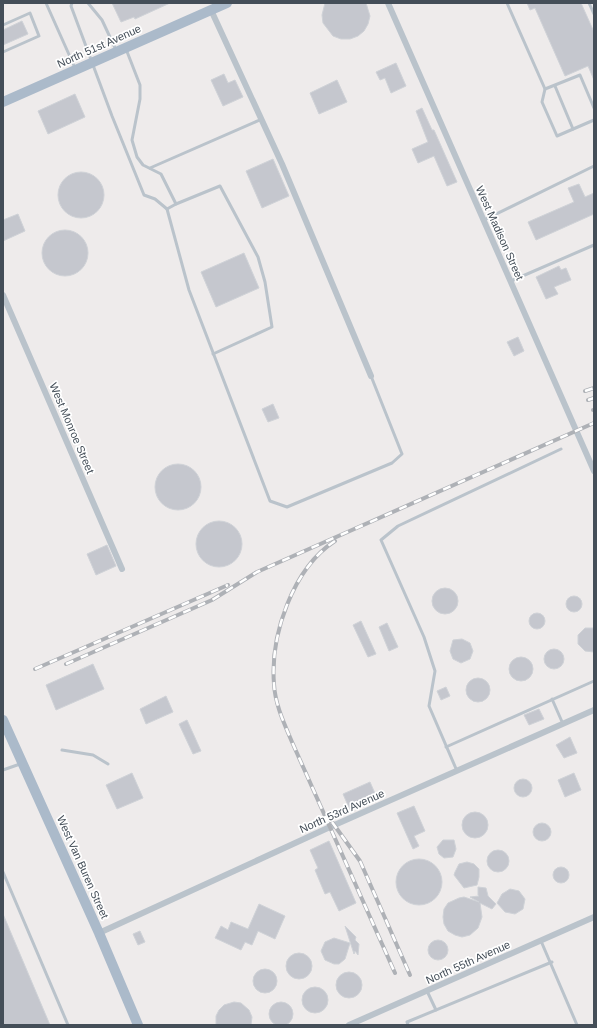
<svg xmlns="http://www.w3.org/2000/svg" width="597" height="1028" viewBox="0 0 597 1028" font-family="Arial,sans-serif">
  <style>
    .building { fill: #c5c7ce; stroke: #cfd2d7 }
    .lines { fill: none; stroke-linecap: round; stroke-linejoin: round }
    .service { stroke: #bac3cb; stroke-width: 3 }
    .minor { stroke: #bac3cb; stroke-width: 6 }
    .primary { stroke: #abbaca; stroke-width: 10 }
    .rail-casing { stroke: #aeb1b6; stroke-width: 4 }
    .rail { stroke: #fff; stroke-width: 2.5; stroke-dasharray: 8; stroke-linecap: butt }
    .labels { text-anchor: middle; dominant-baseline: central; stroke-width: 3.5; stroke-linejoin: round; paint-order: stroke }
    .street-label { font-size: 11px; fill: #444e58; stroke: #fff }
  </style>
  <rect width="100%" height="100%" fill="#eeebeb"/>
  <!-- building -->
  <g class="building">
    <polygon points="112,3 170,3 135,19 134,17 121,22"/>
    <polygon points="325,3 366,3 370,16 368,24 364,31 358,36 350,39 341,39 333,36 323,23 322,15"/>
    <polygon points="527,3 581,3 594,32 594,80 588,66 565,76 535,8 530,10"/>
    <polygon points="22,21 28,34 3,45 3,30"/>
    <polygon points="396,63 406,86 391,93 385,78 380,80 376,72"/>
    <polygon points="224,74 228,83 235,80 243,97 223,106 211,80"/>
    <polygon points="337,80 347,102 319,114 310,93"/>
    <polygon points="75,94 85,117 48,134 38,111"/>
    <polygon points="422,108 432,130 434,130 457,182 447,186 434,156 418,163 412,149 428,142 416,111"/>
    <polygon points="273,159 289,196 262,208 246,171"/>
    <circle cx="81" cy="195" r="23"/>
    <polygon points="579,184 585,197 594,193 594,214 536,240 528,222 574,202 568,188"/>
    <polygon points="18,214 25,231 3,241 3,220"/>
    <circle cx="65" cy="253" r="23"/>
    <polygon points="244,253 259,288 216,307 201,272"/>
    <polygon points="559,266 561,270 566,268 571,280 554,287 558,294 546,299 536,277"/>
    <polygon points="518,337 524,351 514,356 507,342"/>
    <polygon points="273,404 279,418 268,422 262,409"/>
    <circle cx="178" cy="487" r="23"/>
    <circle cx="219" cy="544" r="23"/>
    <polygon points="107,545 116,566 96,575 87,554"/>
    <circle cx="445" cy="601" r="13"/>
    <circle cx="574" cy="604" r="8"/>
    <circle cx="537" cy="621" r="8"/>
    <polygon points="361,621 376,654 368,657 353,625"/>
    <polygon points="387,623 398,647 389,651 379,627"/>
    <polygon points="585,628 594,628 594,652 585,651 578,644 578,635"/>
    <polygon points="462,639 470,643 473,651 470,659 461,663 453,659 450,651 453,640"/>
    <circle cx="554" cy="659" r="10"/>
    <circle cx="521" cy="669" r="12"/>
    <polygon points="93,664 104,689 56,710 46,685"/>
    <circle cx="478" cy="690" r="12"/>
    <polygon points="446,687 450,696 441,700 437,691"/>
    <polygon points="166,696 173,712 146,724 140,709"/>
    <polygon points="539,709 544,719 529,725 524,715"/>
    <polygon points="187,720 201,751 193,754 179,724"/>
    <polygon points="570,737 577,753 564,758 556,745"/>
    <polygon points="132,773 143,798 117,809 106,785"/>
    <polygon points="574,773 581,790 565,797 558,780"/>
    <circle cx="523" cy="788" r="9"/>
    <polygon points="370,782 377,798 350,810 343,794"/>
    <polygon points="414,806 425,831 414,836 419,846 413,849 397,813"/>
    <circle cx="475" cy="825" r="13"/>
    <circle cx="542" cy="832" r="9"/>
    <polygon points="443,840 454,840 456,849 453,857 444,858 439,854 437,847"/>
    <polygon points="329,841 356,903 339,911 330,892 325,894 315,870 318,868 310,850"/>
    <circle cx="498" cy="861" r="11"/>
    <circle cx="419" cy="882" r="23"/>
    <polygon points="467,862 474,864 479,869 479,877 477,885 464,888 454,875 455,872 459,864"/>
    <circle cx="561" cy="875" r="8"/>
    <polygon points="478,887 486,888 488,896 496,904 492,909 480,903 482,917 478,928 470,935 462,937 455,935 448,931 444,924 443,917 444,909 448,903 459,898 464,897 479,902 470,897 479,896 478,895"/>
    <polygon points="510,889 519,891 525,899 523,909 515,914 505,912 497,903 502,894"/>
    <polygon points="259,904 285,916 275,939 258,931 252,945 245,942 241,950 215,938 221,926 228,930 231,922 248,929"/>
    <polygon points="3,914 50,1025 3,1025"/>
    <polygon points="345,926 356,937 355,940 359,944 358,955 355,951 354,954"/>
    <polygon points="140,931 145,942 138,945 133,934"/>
    <polygon points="334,938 350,943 345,959 339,964 334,964 325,960 321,951 325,942"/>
    <circle cx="438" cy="950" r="10"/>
    <circle cx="299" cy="966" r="13"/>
    <circle cx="265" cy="981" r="12"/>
    <circle cx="349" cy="985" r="13"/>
    <circle cx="315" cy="1000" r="13"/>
    <circle cx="281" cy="1014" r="12"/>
    <polygon points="234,1002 241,1003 249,1010 252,1017 251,1025 216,1025 216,1016 219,1010 224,1005"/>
  </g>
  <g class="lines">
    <!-- service -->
    <g class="service">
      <polyline points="46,3 75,68"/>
      <polyline points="72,3 71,6 112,116 144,195 155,199 167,209 176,204 161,174 143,165 137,157 132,140 140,99 140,85 126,49"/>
      <polyline points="88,3 102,20 116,50"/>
      <polyline points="507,3 545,89 542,102 557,136 594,120"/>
      <polyline points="589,3 594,14"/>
      <polyline points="3,25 30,13 39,36 3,52"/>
      <polyline points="555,86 573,129"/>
      <polyline points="545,89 580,75 594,108"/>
      <polyline points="150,168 262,119"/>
      <polyline points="176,204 220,186 258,257 265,282 272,327 213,354"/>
      <polyline points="167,209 189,290 270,501 287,507 392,463 402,454 371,376"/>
      <polyline points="484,220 594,166"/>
      <polyline points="511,281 594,245"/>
      <polyline points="552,699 563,724"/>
      <polyline points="446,747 594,681"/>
      <polyline points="62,750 93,755 108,764"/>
      <polyline points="3,770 20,764"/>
      <polyline points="457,771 429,706 435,671 424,637 381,540 398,526 561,449"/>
      <polyline points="3,872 68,1025"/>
      <polyline points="541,941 577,1025"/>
      <polyline points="427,991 436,1010"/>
      <polyline points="408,1025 407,1022 552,962"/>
    </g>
    <!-- minor -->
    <g class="minor">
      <polyline points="388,3 594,471"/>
      <polyline points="211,10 282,164 371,376"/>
      <polyline points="3,295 122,569"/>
      <polyline points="99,933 330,827 594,710"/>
      <polyline points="349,1025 594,917"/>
    </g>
    <!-- primary -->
    <g class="primary">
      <polyline points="3,102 227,3"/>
      <polyline points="3,720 99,933 138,1025"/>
    </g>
    <!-- rail casing -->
    <g class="rail-casing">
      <g id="rail">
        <polyline points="585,391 594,388"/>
        <polyline points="588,400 594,398"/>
        <polyline points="593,410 594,410"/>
        <path d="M335 541C293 568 270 635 274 684 275 704 284 723 292 742L395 973"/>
        <polyline points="66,664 212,600 257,572 594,423"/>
        <polyline points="35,669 228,585"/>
        <polyline points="332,822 360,861 410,975"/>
      </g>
    </g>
    <!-- rail -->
    <use href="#rail" class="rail"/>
  </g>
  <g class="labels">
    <!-- street labels -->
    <g class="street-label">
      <text transform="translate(99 46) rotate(-24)">North 51st Avenue</text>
      <text transform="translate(500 233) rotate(66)">West Madison Street</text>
      <text transform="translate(72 428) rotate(67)">West Monroe Street</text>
      <text transform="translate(342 811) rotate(-24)">North 53rd Avenue</text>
      <text transform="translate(83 867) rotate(66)">West Van Buren Street</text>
      <text transform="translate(468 962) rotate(-24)">North 55th Avenue</text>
    </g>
  </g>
  <!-- border -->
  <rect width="597" height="1028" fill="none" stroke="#444e58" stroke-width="8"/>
</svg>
